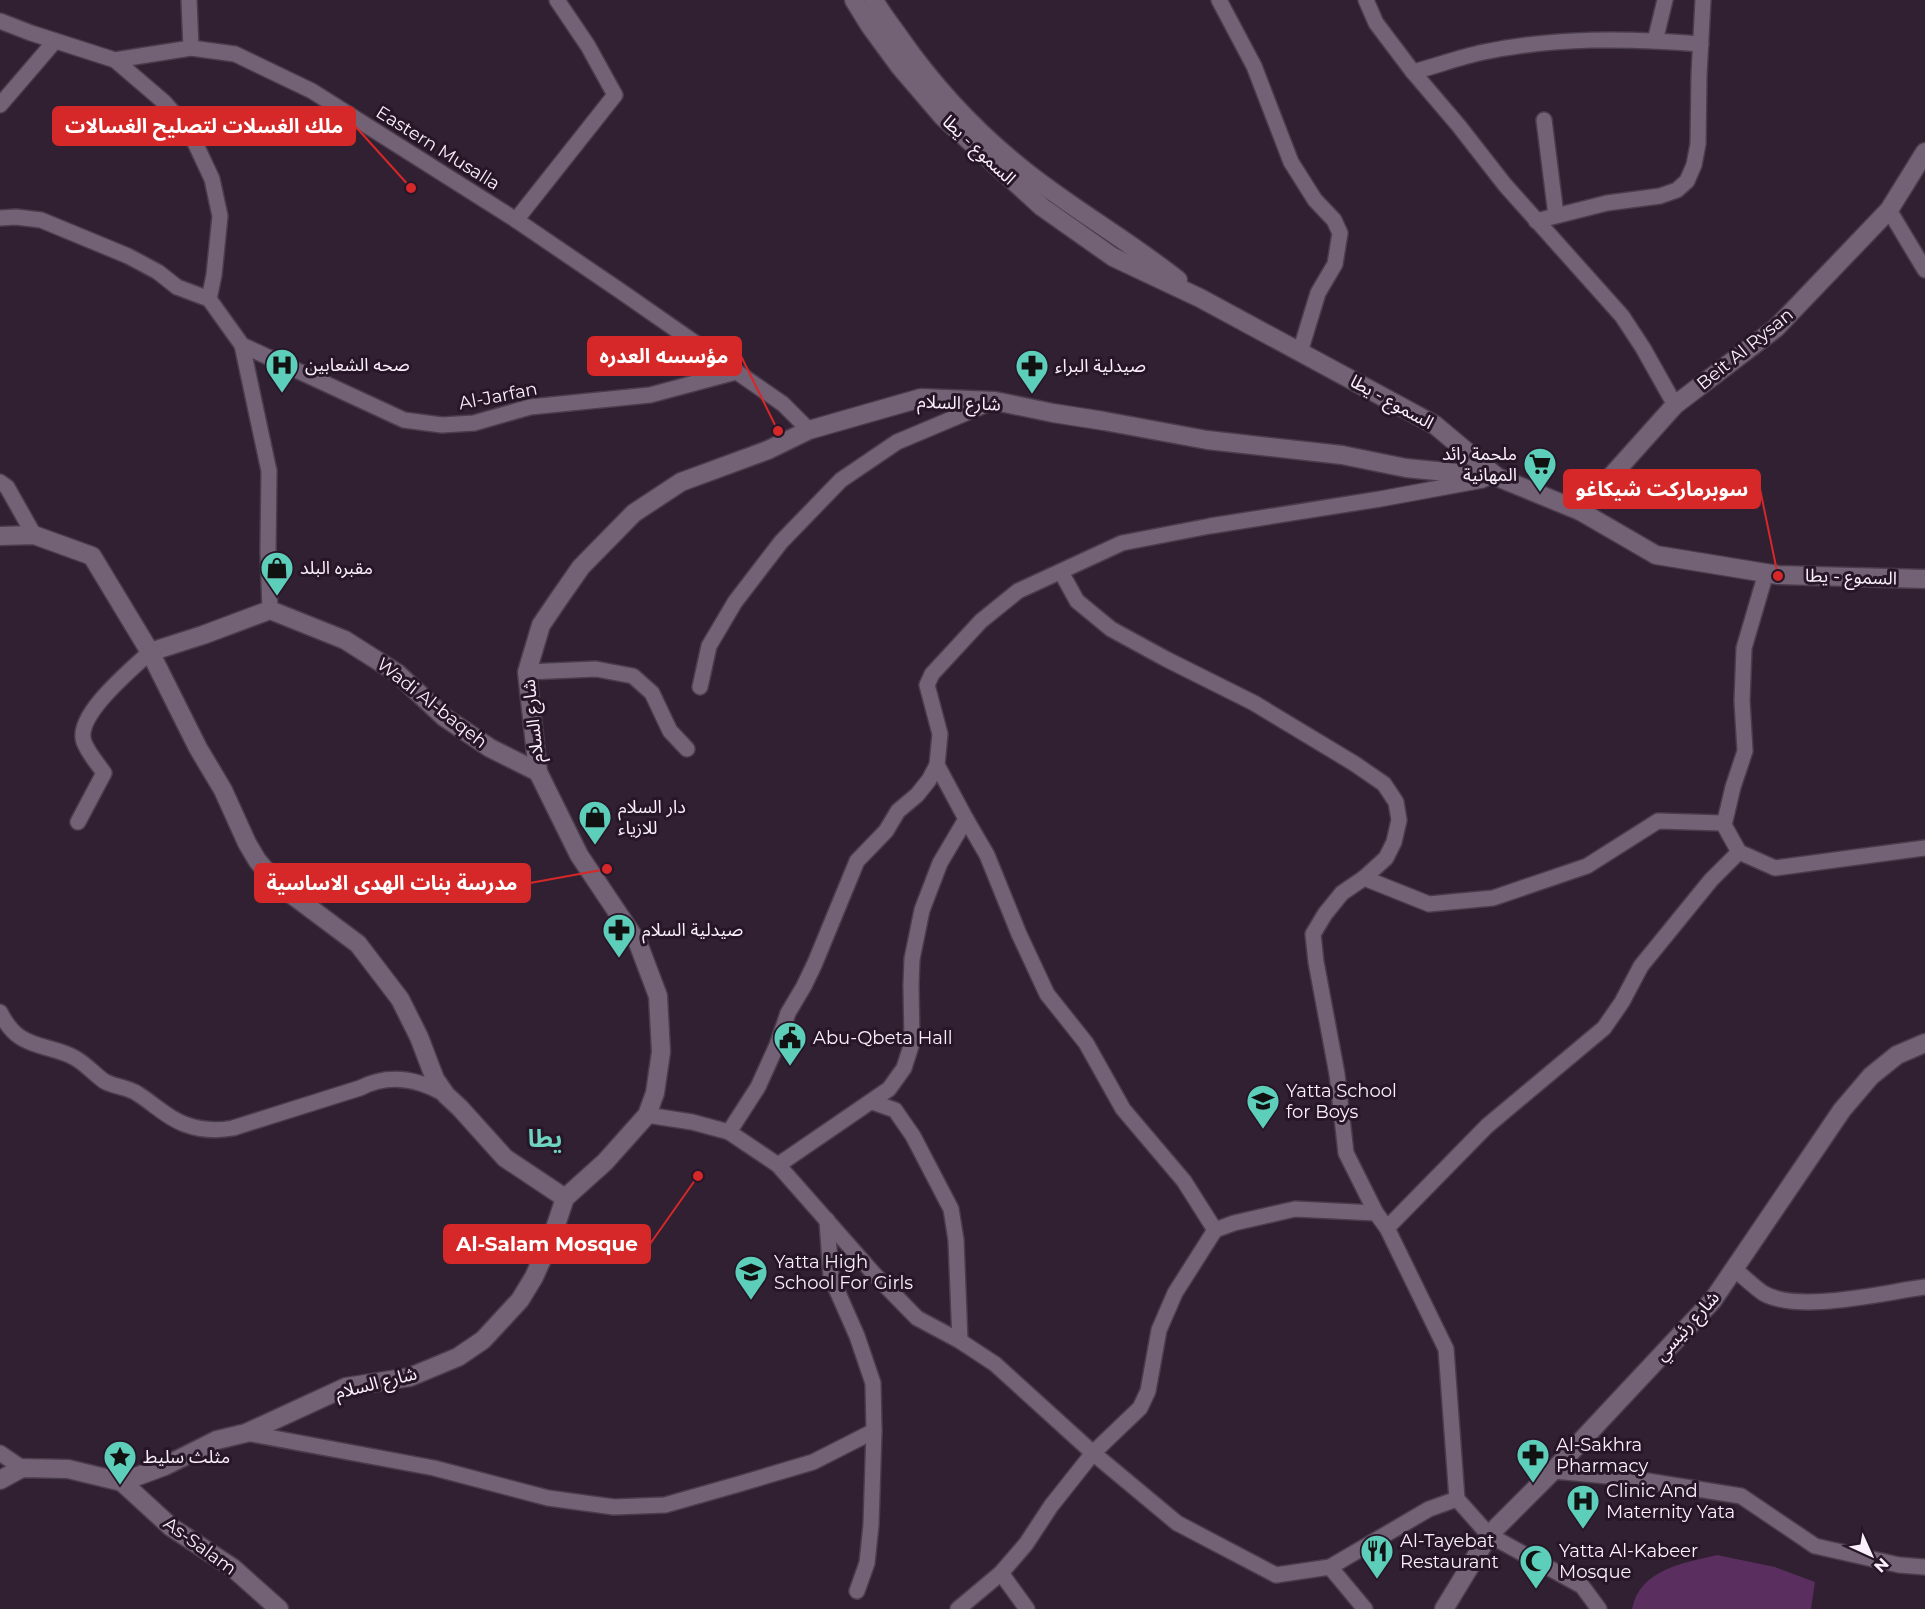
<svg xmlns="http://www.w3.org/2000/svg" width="1925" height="1609" viewBox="0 0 1925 1609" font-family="Montserrat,'Noto Sans Arabic',sans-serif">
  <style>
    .green { fill: #5a2e5f }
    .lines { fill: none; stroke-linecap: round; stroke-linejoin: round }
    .street-casing { stroke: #493c4b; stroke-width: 18 }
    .secondary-casing { stroke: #493c4b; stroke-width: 21 }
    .street { stroke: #736175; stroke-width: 15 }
    .secondary { stroke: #736175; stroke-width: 18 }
    .labels { text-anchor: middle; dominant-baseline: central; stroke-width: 6; stroke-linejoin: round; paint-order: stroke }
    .street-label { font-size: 18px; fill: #faeffb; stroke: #261627 }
    .poi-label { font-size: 18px; fill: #faeffb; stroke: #261627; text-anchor: start }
    .district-label { font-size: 24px; font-weight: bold; fill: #6ed3c0; stroke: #261627 }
    .leader { fill: none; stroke: #d62828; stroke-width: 2 }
    .callout-dot { fill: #d62828; stroke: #261627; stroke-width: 2 }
    .callout { fill: #d62828; stroke: #d62828; stroke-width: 2 }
    .callout-label { font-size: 20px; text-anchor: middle; font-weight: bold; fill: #fff }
  </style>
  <rect width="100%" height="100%" fill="#302031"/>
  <!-- green -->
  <path class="green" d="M1717 1555 1775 1567 1815 1582 1811 1609H1632C1640 1569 1684 1563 1717 1555Z"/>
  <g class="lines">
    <!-- street casing -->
    <g class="street-casing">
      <g id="street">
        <polyline points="189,0 191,48"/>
        <polyline points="1219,0 1254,66 1291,162 1315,200 1334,220 1340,233 1335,264 1318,293 1300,352"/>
        <polyline points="1366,0 1376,23 1413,72 1459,126 1505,185 1622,316 1643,348 1675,405"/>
        <polyline points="0,21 31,33 115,60 191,48 235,54 312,91 516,220 619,290 783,404 809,430"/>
        <polyline points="1655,41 1665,0"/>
        <polyline points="115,60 164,102 190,132 212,179 220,216 214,275 209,299"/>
        <path d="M1413 72C1436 66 1460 57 1484 52 1557 37 1627 38 1701 44"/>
        <polyline points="0,105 55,41"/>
        <polyline points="1544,120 1556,215"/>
        <polyline points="1889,210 1925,270"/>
        <polyline points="0,218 16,217 41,220 128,256 158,272 177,287 209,299 242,345 404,420 442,425 474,423 530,407 650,395 736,372"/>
        <polyline points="516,220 615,95 588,46 557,0"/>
        <polyline points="1536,221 1607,203 1660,196 1677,190 1687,181 1694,165 1698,144 1699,75 1703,0"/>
        <polyline points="242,345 269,471 268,552 270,610"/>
        <polyline points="0,482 7,487 34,535"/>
        <polyline points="1061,572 1077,601 1111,629 1166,659 1254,703 1355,764 1384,784 1396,802 1399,820 1394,842 1386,858 1364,878"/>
        <polyline points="1766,573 1744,648 1742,701 1745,751 1733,787 1724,825 1739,852 1775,868 1925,848"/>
        <polyline points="527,672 596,669 633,676 652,693 670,731 687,749"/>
        <polyline points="700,687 709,646 735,602 781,542 841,480 897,442 992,402"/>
        <polyline points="937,765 966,819 987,855 1019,934 1047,994 1086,1043 1123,1109 1184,1181 1215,1230 1234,1223 1295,1209 1376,1213"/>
        <path d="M78 822 104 773C98 764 88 753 84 742 74 716 132 669 150 652"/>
        <path d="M0 1012C5 1022 11 1031 20 1037 36 1048 58 1048 75 1058 86 1064 94 1074 104 1081 114 1087 128 1087 138 1094 154 1104 166 1117 184 1124 200 1130 217 1131 233 1128L360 1088C389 1073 419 1079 446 1095"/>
        <polyline points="872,1102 895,1110 913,1136 951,1209 956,1240 960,1341"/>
        <polyline points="647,1115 692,1122 729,1132 778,1165 874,1274 917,1318 960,1341 995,1364 1093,1453 1177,1523 1276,1575 1330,1567 1429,1509 1457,1499"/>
        <polyline points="729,1132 758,1087 777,1045 788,1013 804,986 815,963 857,861 886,831 898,811 917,795 929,780 937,765 940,734 927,685 932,674 981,621 1018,591 1122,543 1210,526 1380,499 1483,480"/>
        <polyline points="778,1165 889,1089 904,1068 912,1043 911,985 912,959 922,910 940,863 966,819"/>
        <polyline points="827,1220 831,1277 857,1336 873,1383 874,1431 871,1525 867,1563 857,1591"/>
        <polyline points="1387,1228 1487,1126 1604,1028 1622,1002 1641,966 1711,880 1739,852"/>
        <path d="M1734 1269C1743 1276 1753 1286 1763 1293 1798 1314 1885 1292 1925 1287"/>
        <polyline points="246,1433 434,1468 548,1498 614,1507 665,1505 739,1484 813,1462 874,1431"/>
        <polyline points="0,1453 22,1468"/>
        <polyline points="1553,1471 1629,1478 1741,1496 1815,1546 1899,1565 1925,1567"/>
        <polyline points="1330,1567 1365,1609"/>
        <polyline points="1001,1573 1026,1544 1051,1506 1093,1453 1140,1408 1148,1391 1159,1330 1175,1293 1215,1230"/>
        <polyline points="958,1609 1001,1573 1027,1609"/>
        <polyline points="1599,1609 1582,1586 1489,1535 1457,1499 1446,1349 1387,1228 1376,1213 1346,1153 1337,1074 1316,962 1313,934 1325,914 1342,893 1364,878 1429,904 1493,898 1587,866 1658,821 1722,823 1724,825"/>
      </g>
    </g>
    <!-- secondary casing -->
    <g class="secondary-casing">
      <g id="secondary">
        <polyline points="854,0 870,26 900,67 942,116 1042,207 1113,257 1200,298 1435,425 1497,477 1580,511 1656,555 1778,575 1925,579"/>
        <path d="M874 0C881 13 891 25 900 38 935 88 977 133 1025 171 1074 210 1129 241 1178 280"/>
        <polyline points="1580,511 1675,405 1776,328 1889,210 1925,152"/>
        <polyline points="0,536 34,535 92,556 150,652 203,635 270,610 345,640 397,673 444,717 490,748 538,772"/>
        <polyline points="150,652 198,748 223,790 247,843 257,860 275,882 358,944 400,999 419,1037 435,1079 446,1095 460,1108 505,1158 565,1198"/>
        <polyline points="0,1480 22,1468 68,1469 122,1482 171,1527 233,1568 279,1609"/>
        <polyline points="122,1482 165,1466 217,1440 246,1433 346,1387 410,1377 458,1357 483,1340 520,1300 534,1277 552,1237 565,1198 605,1162 647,1115 655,1093 661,1052 658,996 638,943 579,855 538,772 527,672 541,625 558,600 581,567 634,513 681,482 768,450 809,430 921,398 995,401 1053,413 1104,421 1207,440 1342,455 1406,468 1497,477"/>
        <polyline points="1444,1609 1489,1535 1553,1471 1713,1300 1842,1110 1871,1076 1897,1055 1925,1043"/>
      </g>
    </g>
    <!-- street -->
    <use href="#street" class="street"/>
    <!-- secondary -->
    <use href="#secondary" class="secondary"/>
  </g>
  <!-- icons -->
  <defs>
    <g id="hospital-pin" transform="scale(1.725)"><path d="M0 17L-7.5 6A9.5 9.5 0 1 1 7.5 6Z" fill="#5dceb9" stroke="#261627"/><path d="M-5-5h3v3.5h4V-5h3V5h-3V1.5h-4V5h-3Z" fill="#111"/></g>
    <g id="pharmacy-pin" transform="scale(1.725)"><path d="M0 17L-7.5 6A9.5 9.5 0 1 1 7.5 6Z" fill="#5dceb9" stroke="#261627"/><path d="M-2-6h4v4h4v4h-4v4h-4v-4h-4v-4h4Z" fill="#111"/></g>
    <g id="supermarket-pin" transform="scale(1.725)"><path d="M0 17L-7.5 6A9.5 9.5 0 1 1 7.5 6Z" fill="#5dceb9" stroke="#261627"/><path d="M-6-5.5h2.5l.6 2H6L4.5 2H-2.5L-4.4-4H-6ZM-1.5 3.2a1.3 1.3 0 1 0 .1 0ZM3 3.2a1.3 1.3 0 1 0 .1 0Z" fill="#111"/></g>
    <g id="shop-pin" transform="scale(1.725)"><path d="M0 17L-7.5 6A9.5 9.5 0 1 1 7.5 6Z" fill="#5dceb9" stroke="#261627"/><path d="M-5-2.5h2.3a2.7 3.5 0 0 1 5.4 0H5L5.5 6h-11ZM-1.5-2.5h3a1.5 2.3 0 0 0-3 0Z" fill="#111"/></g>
    <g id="civic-pin" transform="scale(1.725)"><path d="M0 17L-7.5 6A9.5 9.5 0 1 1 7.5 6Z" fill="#5dceb9" stroke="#261627"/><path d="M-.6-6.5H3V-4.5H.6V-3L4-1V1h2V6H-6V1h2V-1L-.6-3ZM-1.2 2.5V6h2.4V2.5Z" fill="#111"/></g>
    <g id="school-pin" transform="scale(1.725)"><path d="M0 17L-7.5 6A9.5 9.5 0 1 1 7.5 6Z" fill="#5dceb9" stroke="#261627"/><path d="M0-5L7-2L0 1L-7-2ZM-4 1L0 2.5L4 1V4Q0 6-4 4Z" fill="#111"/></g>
    <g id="sight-pin" transform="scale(1.725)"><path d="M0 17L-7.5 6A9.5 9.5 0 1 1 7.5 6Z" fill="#5dceb9" stroke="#261627"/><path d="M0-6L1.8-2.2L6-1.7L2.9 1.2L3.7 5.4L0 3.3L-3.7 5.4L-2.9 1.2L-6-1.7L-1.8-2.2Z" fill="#111"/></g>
    <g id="restaurant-pin" transform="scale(1.725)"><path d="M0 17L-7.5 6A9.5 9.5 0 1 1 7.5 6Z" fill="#5dceb9" stroke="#261627"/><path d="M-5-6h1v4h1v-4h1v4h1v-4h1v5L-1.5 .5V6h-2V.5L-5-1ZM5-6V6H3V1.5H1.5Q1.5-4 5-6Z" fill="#111"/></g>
    <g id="mosque-pin" transform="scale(1.725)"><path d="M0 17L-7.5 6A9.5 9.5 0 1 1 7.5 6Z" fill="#5dceb9" stroke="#261627"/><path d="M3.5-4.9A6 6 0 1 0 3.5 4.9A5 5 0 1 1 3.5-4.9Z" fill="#111"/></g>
  </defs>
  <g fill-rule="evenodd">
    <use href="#hospital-pin" x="282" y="365"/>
    <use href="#pharmacy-pin" x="1032" y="366"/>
    <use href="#supermarket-pin" x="1540" y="464"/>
    <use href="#shop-pin" x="277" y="568"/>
    <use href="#shop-pin" x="595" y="817"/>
    <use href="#pharmacy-pin" x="619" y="930"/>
    <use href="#civic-pin" x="790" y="1038"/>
    <use href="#school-pin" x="1263" y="1101"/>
    <use href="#school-pin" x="751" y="1272"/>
    <use href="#pharmacy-pin" x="1533" y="1455"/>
    <use href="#sight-pin" x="120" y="1457"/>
    <use href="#hospital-pin" x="1583" y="1501"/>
    <use href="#restaurant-pin" x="1377" y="1551"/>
    <use href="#mosque-pin" x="1536" y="1561"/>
  </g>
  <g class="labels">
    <!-- street labels -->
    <g class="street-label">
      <text transform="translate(438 148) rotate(32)">Eastern Musalla</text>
      <text transform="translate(979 150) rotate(43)">السموع - يطا</text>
      <text transform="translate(1745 349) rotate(-39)">Beit Al Rysan</text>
      <text transform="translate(498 396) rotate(-11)">Al-Jarfan</text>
      <text transform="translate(1392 402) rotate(29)">السموع - يطا</text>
      <text transform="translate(959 403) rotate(2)">شارع السلام</text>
      <text transform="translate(1851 577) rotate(2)">السموع - يطا</text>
      <text transform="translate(432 703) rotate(38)">Wadi Al-baqeh</text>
      <text transform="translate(533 721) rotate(-96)">شارع السلام</text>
      <text transform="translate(1687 1326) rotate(-48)">شارع رئيسي</text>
      <text transform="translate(376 1383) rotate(-14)">شارع السلام</text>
      <text transform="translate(200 1546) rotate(36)">As-Salam</text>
    </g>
    <!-- poi labels -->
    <g class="poi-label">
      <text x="305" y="365">صحه الشعابين</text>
      <text x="1055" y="366">صيدلية البراء</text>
      <text x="1517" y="454" text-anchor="end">ملحمة رائد<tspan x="1517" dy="21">المهانية</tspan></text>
      <text x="300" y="568">مقبره البلد</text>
      <text x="618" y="807">دار السلام<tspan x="618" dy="21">للازياء</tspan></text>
      <text x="642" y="930">صيدلية السلام</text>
      <text x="813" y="1038">Abu-Qbeta Hall</text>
      <text x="1286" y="1091">Yatta School<tspan x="1286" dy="21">for Boys</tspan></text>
      <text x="774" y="1262">Yatta High<tspan x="774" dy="21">School For Girls</tspan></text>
      <text x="1556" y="1445">Al-Sakhra<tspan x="1556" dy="21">Pharmacy</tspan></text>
      <text x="143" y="1457">مثلث سليط</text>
      <text x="1606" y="1491">Clinic And<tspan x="1606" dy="21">Maternity Yata</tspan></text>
      <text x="1400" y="1541">Al-Tayebat<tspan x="1400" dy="21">Restaurant</tspan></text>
      <text x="1559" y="1551">Yatta Al-Kabeer<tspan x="1559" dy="21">Mosque</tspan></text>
    </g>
    <!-- district labels -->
    <g class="district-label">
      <text x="545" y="1138">يطا</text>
    </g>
  </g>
  <!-- callouts -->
  <path class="leader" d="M411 188L355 126M778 431L741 356M1778 576L1760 489M607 869L530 883M698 1176L650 1244"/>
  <g class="callout-dot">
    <circle cx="411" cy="188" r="6"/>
    <circle cx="778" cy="431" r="6"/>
    <circle cx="1778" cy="576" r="6"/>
    <circle cx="607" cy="869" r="6"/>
    <circle cx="698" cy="1176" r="6"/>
  </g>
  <g class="callout">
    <rect x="53" y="107" width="302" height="38" rx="6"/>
    <rect x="588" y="337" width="153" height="38" rx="6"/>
    <rect x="1564" y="470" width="196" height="38" rx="6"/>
    <rect x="255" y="864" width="275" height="38" rx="6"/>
    <rect x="444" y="1225" width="206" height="38" rx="6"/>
  </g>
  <g class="callout-label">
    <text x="204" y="133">ملك الغسلات لتصليح الغسالات</text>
    <text x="664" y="363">مؤسسه العدره</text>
    <text x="1662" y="496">سوبرماركت شيكاغو</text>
    <text x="392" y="890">مدرسة بنات الهدى الاساسية</text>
    <text x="547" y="1251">Al-Salam Mosque</text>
  </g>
  <!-- north arrow -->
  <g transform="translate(1871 1555) rotate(135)" stroke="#261627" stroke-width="4.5" paint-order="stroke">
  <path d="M0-4.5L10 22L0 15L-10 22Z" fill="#faeffb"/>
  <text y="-9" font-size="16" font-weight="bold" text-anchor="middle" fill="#faeffb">N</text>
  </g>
</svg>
